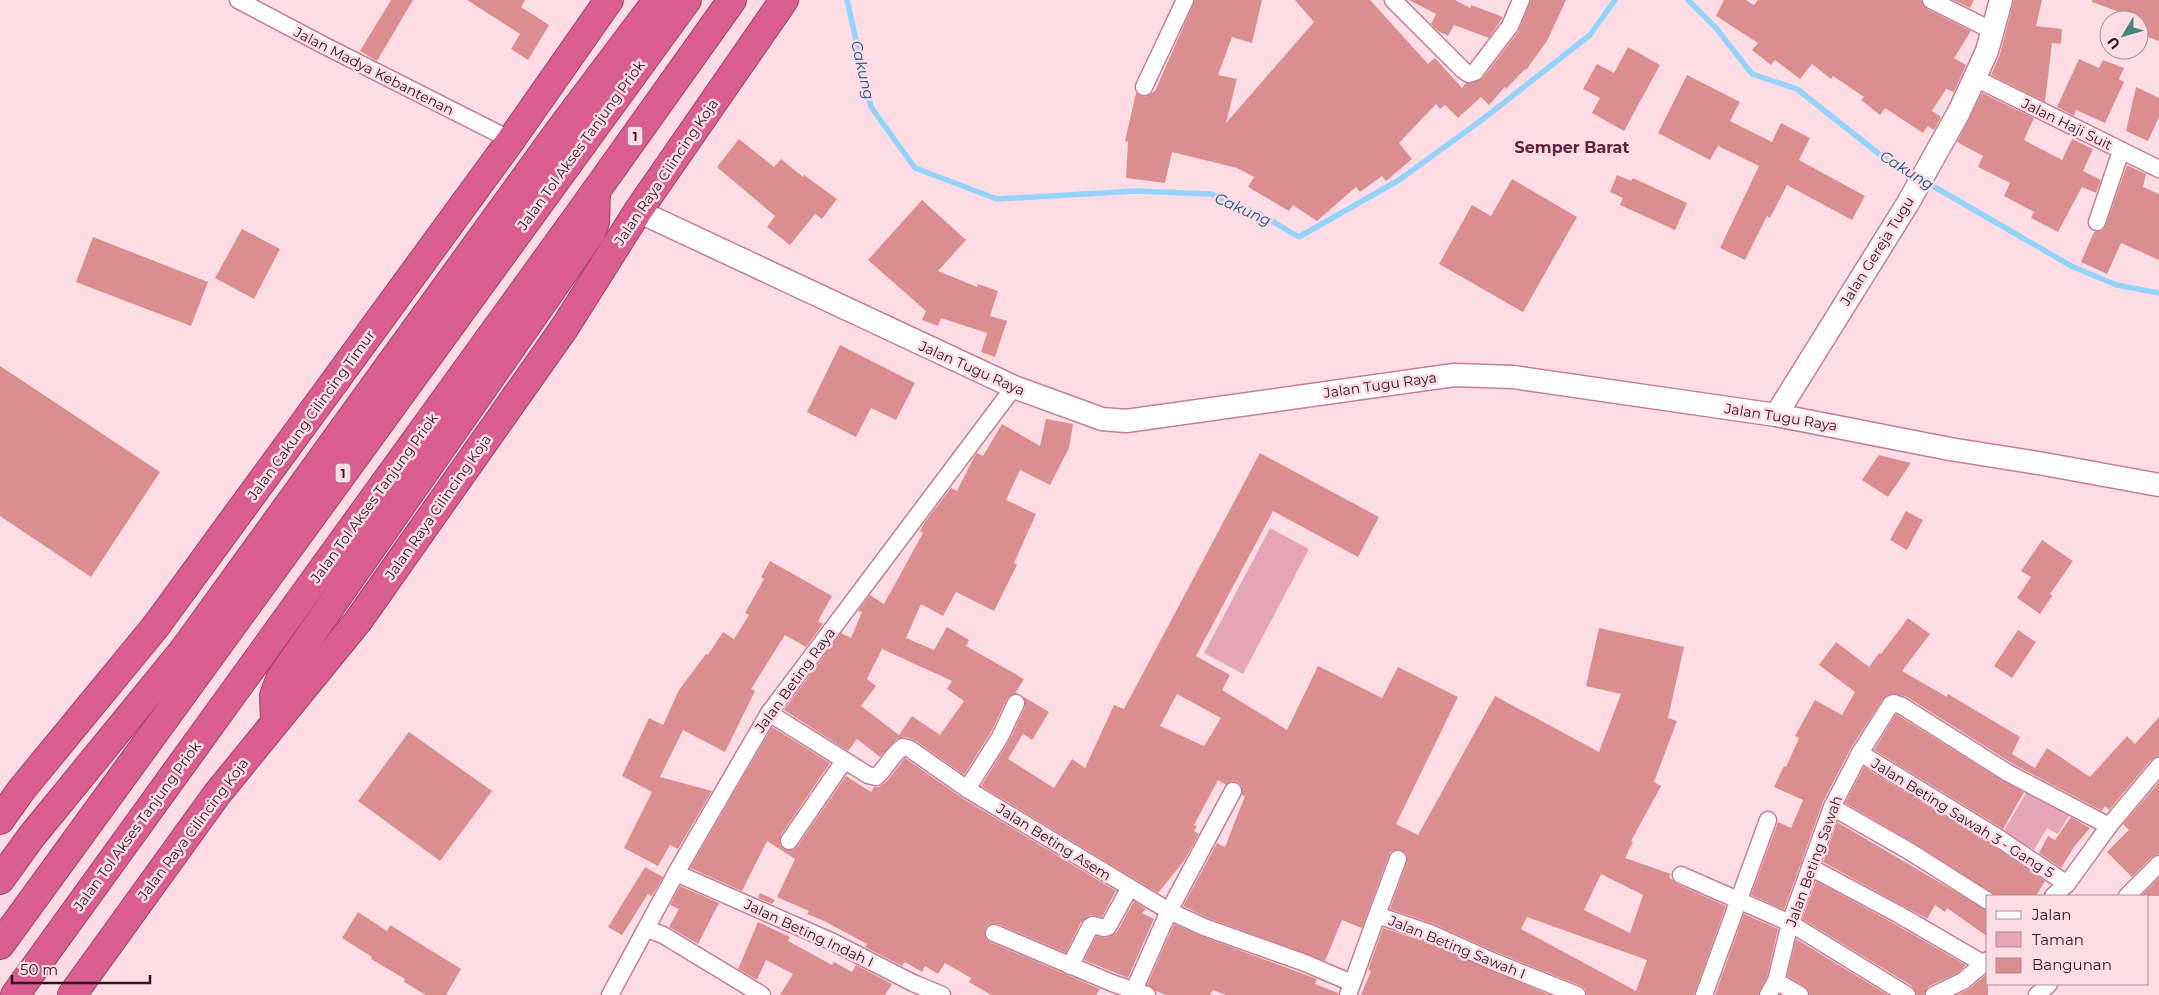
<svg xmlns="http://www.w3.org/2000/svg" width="2159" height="995" viewBox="0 0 2159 995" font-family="Montserrat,sans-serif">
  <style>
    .green { fill: #e4a5b9 }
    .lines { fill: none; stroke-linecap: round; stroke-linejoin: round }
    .stream { stroke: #94d3fc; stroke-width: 5.5 }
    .building { fill: #db8e90; fill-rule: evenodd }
    .street-casing { stroke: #c67e96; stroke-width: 19 }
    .secondary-casing { stroke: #c67e96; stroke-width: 25 }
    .highway-casing { stroke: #9e4467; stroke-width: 30 }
    .street { stroke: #fff; stroke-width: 16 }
    .secondary { stroke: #fff; stroke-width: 22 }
    .highway { stroke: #d95d8e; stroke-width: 28 }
    .labels { text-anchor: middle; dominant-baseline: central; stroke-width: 5; stroke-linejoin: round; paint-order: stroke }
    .shield { fill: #fddce6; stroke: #6e515b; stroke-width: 1 }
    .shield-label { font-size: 12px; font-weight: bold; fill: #31151f }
    .street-label { font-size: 14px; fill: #31151f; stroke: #fddce6 }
    .water-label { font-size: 15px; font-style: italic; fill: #155e85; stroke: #fddce6 }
    .quarter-label { font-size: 16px; font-weight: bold; fill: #61233c; stroke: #fddce6 }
  </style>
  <rect width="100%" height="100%" fill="#fddce6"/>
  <!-- green -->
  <g class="green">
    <polygon points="1270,528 1309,549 1243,674 1204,653"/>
    <polygon points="2028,790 2070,814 2058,834 2047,828 2034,850 2003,832"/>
  </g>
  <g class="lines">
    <!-- stream -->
    <g class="stream">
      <polyline points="847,0 871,107 915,168 997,199 1135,191 1211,194 1260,214 1299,237 1399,180 1483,119 1590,35 1615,0"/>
      <polyline points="1688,0 1716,28 1752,74 1797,89 1888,161 1918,178"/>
      <polyline points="1926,182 2073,267 2117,285 2159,293"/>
    </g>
  </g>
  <!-- building -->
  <g class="building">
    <polygon points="391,0 413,0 377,61 360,51"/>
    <polygon points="467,0 525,0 521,7 549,25 528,60 511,49 520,34"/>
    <polygon points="1195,0 1262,0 1252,43 1232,37 1218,75 1237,79 1226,123 1314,22 1295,0 1370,0 1428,64 1435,58 1462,88 1466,83 1472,83 1483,78 1518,32 1531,0 1566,0 1547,41 1526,70 1525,69 1506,89 1505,87 1489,105 1481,97 1458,118 1445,105 1440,109 1436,104 1399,143 1412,159 1386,181 1382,176 1360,192 1356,187 1317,221 1293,205 1289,211 1248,187 1254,177 1237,168 1172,152 1165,183 1126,178 1128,142 1125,141 1136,93 1145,97 1155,91"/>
    <polygon points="1409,0 1455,0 1470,8 1471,5 1503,17 1489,38 1454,25 1448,36 1438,31 1431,24 1436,14"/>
    <polygon points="1724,0 1746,0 1754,5 1758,0 1921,0 1927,9 1971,31 1954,58 1966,65 1954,92 1946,89 1932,111 1941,117 1934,130 1928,126 1923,133 1885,108 1880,115 1861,100 1864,97 1833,76 1831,79 1812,64 1800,79 1775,60 1771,65 1752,50 1758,43 1716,16"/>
    <polygon points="1953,0 1974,0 1970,8"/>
    <polygon points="2014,0 2042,0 2036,26 2062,29 2061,44 2052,43 2045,102 1991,75 2000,54"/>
    <polygon points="2092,0 2159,0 2159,41 2139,34 2139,19 2092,2"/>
    <polygon points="1628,47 1660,65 1624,131 1592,113 1600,98 1583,89 1597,64 1614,73"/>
    <polygon points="2079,59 2099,68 2103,60 2124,68 2119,79 2124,82 2105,123 2076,110 2074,116 2057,107"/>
    <polygon points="1687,75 1740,102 1730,121 1772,142 1781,123 1810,138 1799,160 1865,196 1852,220 1787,185 1770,218 1767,216 1745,260 1720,248 1759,166 1718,146 1710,160 1658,133"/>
    <polygon points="2136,87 2159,98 2159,117 2148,141 2126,131"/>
    <polygon points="1982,93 2034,118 2024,140 2062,160 2072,139 2093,149 2083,171 2101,180 2096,193 2082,187 2058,232 2031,218 2034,212 2004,196 2010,183 1978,167 1983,156 1957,142"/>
    <polygon points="739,139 774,167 781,159 803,177 804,175 837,199 822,219 815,214 790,245 767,227 775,216 717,167"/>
    <polygon points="2127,165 2146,174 2143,187 2159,194 2159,260 2121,243 2107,274 2081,262 2094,232 2103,230 2106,225"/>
    <polygon points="1617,175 1631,181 1633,178 1687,203 1675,230 1620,205 1623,198 1610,192"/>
    <polygon points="1512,179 1577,217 1523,312 1439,264 1472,205 1491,216"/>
    <polygon points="922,200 966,240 938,271 977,287 978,284 998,291 990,316 1007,321 995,357 981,352 987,333 941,318 938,326 922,320 926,311 868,260"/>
    <polygon points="242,229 280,249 254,299 215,278"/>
    <polygon points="93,237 208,282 191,326 76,282"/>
    <polygon points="840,345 915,383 896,420 871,408 856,437 807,412"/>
    <polygon points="0,366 160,472 91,577 0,516"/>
    <path d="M1046 419 1073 424 1069 448 1050 485 1020 470 1006 500 1036 514 1014 563 1017 565 994 611 956 592 943 616 921 604 906 638 934 650 947 627 969 640 966 646 1024 679 1016 692 1018 693 1011 695 1007 699 991 732 964 775 916 741 906 737 897 739 880 757 857 739 848 751 784 710 841 633 851 638 862 612 858 611 870 595 884 604 923 533 920 531 925 522 951 488 957 491 974 457 977 453 983 456 1002 424 1040 446ZM882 649 952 681 947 689 964 701 940 735 912 716 899 735 861 706 876 686 867 679Z"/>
    <path d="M1260 453 1379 517 1358 557 1273 511 1196 656 1230 675 1222 690 1287 730 1318 666 1382 698 1398 667 1458 697 1396 824 1418 835 1495 696 1599 752 1621 694 1586 686 1599 628 1684 647 1668 718 1677 721 1654 782 1661 786 1631 841 1633 842 1625 858 1671 874 1669 877 1677 884 1726 906 1694 995H1587L1585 989 1581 986 1496 952 1434 924 1390 909 1407 862 1406 853 1401 850 1392 851 1389 855 1362 928 1342 920 1325 961 1208 918 1183 906 1217 843 1225 847 1245 796 1242 795V786L1237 782 1232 781 1226 785 1218 780 1194 825 1197 826 1194 831 1199 834 1184 861 1158 893 981 786 1009 741 1025 707 1024 697 1049 712 1032 740 1023 734 1008 759 1054 788 1072 759 1085 768 1114 705 1124 709ZM1177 694 1221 718 1204 746 1160 726ZM1601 874 1643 895 1630 933 1584 910ZM1527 917 1647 960 1636 991 1521 929Z"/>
    <polygon points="1879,455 1911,463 1888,497 1862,480"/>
    <polygon points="1906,511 1923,520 1907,550 1890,540"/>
    <polygon points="2042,540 2073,561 2050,594 2052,596 2040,614 2017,598 2031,577 2021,571"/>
    <polygon points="770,561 832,596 818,621 823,624 806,647 785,635 751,689 755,691 725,752 683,730 660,777 712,791 678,849 670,845 658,866 624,848 652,792 622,776 649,718 663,725 679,690 706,654 708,655 723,632 734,639 749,615 745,613 764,579 761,577"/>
    <polygon points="1908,618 1930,634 1902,671 1947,697 1948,694 2020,737 2012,754 2035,768 2047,748 2090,777 2127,736 2135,744 2159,717 2159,756 2151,760 2109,810 2105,806 2102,811 2013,764 1907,697 1897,694 1888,695 1883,699 1851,748 1823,802 1784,910 1751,895 1778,822 1791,828 1803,800 1774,787 1784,766 1786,767 1799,738 1795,736 1815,700 1842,715 1855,692 1819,665 1836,642 1869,667 1879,653 1881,654"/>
    <polygon points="2018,630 2036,642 2012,678 1994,666"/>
    <polygon points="1896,714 2003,781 2024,792 2003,829 1874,750"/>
    <polygon points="772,727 830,763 781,835 780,845 784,849 793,850 797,847 846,776 871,792 874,787 879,787 887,781 905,758 962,798 1116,891 1102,917 1091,915 1081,922 1066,953 998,924 988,925 985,930 986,939 990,942 1100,989 1096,995 991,995 969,982 971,978 945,963 938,974 925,966 922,972 905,962 902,966 865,947 867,944 824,921 807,914 809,911 777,897 795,859 767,841 742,891 690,868"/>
    <polygon points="409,732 492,791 440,861 358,801"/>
    <polygon points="1864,767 1989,843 2045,881 2036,896 1997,896 1914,843 1845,803"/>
    <polygon points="2159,782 2159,854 2152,857 2132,877 2107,852 2129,830 2123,824"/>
    <polygon points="2071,817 2090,828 2074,847 2061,868 2039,853 2048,836 2055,840"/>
    <polygon points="1837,822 1988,911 1988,937 1947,908 1945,912 1935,905 1927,919 1823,862"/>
    <polygon points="645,867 663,877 652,896 648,894 622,935 608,927"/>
    <polygon points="2159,878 2159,896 2141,896"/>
    <polygon points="1816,881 1893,923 1966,965 1958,973 1929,986 1924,995 1917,995 1912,986 1802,919"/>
    <polygon points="680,886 719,903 698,944 669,927 679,909 670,905"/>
    <polygon points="760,893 775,900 772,904 758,898"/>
    <polygon points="1134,901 1146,909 1142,913 1154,919 1128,978 1084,960 1096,936 1106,938 1117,932"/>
    <polygon points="358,912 387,931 390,925 461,969 446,995 426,995 404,982 405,979 371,959 372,957 342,938"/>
    <polygon points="1744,914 1778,929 1767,977 1758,995 1715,995"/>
    <polygon points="758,922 790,937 788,941 832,965 834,962 852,972 856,965 892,984 885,995 780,995 793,974 766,960 757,980 738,969"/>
    <polygon points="1174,924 1201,936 1317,979 1315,984 1338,993 1338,995 1226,995 1213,990 1210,995 1166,995 1156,991 1147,985"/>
    <polygon points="1383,928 1426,942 1550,995 1361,995 1371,971 1368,970"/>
    <polygon points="1796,939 1888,995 1810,995 1805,987 1787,976"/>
    <polygon points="1988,973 1988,995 1957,995 1969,989"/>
  </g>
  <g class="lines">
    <!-- street casing -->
    <g class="street-casing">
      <g id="street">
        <polyline points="238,0 327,47 511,140"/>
        <polyline points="1393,0 1463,70 1469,74 1475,72 1510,26 1521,0"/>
        <polyline points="1931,0 1993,31"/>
        <polyline points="1975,78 2159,169"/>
        <polyline points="1144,87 1185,0"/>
        <polyline points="2097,222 2121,151"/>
        <path d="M769 713 868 775 876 777C887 768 891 755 903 747L910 749 967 789 1169 911 1204 927 1305 963 1352 983"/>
        <polyline points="1860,753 1994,835 2067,884"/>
        <polyline points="967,789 1000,737 1016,703"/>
        <polyline points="1832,807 1909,851 1988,901"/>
        <polyline points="789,841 844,761"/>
        <polyline points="1810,867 1898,914 1984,964"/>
        <polyline points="676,873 833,942 913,983 942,995"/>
        <polyline points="1681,875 1790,923 1907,995"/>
        <polyline points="2053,896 2067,884 2109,826 2159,766"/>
        <polyline points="2127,896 2159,864"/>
        <polyline points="1377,915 1398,859"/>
        <polyline points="647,929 663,935 762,995"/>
        <polyline points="994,933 1112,983 1147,995"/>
        <polyline points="1070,966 1090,927 1093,925 1104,928 1108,927 1129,889"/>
        <polyline points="1776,981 1800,995"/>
        <polyline points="1134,990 1169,911 1233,791"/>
        <polyline points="610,995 676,873 769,713 1014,387"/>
        <polyline points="1348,995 1377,915 1430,933 1492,961 1577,995"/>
        <polyline points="1704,995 1768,820"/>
        <polyline points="1768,995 1776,981 1790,923 1832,807 1860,753 1891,704 1894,703 1902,706 2008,773 2109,826"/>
        <polyline points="1934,995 1963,981 1988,960"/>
        <polyline points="2037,995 2049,984"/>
      </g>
    </g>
    <!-- secondary casing -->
    <g class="secondary-casing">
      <g id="secondary">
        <polyline points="638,211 1014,387 1102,419 1126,421 1454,375 1513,377 1776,415 1950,449 2044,464 2159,485"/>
        <polyline points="1776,415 1908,203 1959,112 1987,51 2001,0"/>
      </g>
    </g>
    <!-- highway casing -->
    <g class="highway-casing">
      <g id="highway">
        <polyline points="275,722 274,696 280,679 591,233 595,222 596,191"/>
        <polyline points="0,820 22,789 156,626 511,140 609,0"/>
        <polyline points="0,880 31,837 183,651 559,131 650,10 663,0"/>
        <polyline points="0,945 687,0"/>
        <polyline points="15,995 596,191 732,0"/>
        <polyline points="72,995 217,794 358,621 565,327 638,211 784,0"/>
      </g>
    </g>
    <!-- street -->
    <use href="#street" class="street"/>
    <!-- secondary -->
    <use href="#secondary" class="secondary"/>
    <!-- highway -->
    <use href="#highway" class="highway"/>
  </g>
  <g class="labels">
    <!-- shield labels -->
    <g class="shield">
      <rect x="627.5" y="126.5" width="15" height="19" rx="4"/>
      <rect x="335.5" y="463.5" width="15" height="19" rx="4"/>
    </g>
    <g class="shield-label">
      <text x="635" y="136">1</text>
      <text x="343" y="473">1</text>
    </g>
    <!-- street labels -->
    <g class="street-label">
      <text transform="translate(374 71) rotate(27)">Jalan Madya Kebantenan</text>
      <text transform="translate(2067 124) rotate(26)">Jalan Haji Suit</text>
      <text transform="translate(581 145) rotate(-54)">Jalan Tol Akses Tanjung Priok</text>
      <text transform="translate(666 172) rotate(-56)">Jalan Raya Cilincing Koja</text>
      <text transform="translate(1877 251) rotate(-58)">Jalan Gereja Tugu</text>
      <text transform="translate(972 368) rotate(24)">Jalan Tugu Raya</text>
      <text transform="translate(1380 385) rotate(-8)">Jalan Tugu Raya</text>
      <text transform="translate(311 415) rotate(-54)">Jalan Cakung Cilincing Timur</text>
      <text transform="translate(1781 417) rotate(9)">Jalan Tugu Raya</text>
      <text transform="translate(374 498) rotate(-54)">Jalan Tol Akses Tanjung Priok</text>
      <text transform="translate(438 507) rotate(-55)">Jalan Raya Cilincing Koja</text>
      <text transform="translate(795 680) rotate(-54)">Jalan Beting Raya</text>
      <text transform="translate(1963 818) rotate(32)">Jalan Beting Sawah 3 - Gang 5</text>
      <text transform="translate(137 826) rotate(-54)">Jalan Tol Akses Tanjung Priok</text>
      <text transform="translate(193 829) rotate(-53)">Jalan Raya Cilincing Koja</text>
      <text transform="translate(1054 842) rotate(32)">Jalan Beting Asem</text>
      <text transform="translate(1814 861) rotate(-70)">Jalan Beting Sawah</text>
      <text transform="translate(809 933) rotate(25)">Jalan Beting Indah I</text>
      <text transform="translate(1457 947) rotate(22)">Jalan Beting Sawah I</text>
    </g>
    <!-- water labels -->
    <g class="water-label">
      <text transform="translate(863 70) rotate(77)">Cakung</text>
      <text transform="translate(1907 170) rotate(32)">Cakung</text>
      <text transform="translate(1243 209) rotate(24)">Cakung</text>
    </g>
    <!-- quarter labels -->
    <g class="quarter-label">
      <text x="1572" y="147">Semper Barat</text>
    </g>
  </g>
  <!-- legend -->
  <rect x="1986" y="895" width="162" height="90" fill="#fddce6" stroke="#ab8c96"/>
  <rect x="1996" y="911" width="25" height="8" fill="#ffffff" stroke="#ab8c96"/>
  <text x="2032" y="920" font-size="15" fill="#31151f">Jalan</text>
  <rect x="1996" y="932" width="25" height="15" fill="#e4a5b9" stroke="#ab8c96"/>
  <text x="2032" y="945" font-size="15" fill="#31151f">Taman</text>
  <rect x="1996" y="958" width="25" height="15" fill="#db8e90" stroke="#ab8c96"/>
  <text x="2032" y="970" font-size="15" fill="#31151f">Bangunan</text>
  <!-- north arrow -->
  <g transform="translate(2124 35) rotate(232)"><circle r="24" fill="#fddce6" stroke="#ab8c96"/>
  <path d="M0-4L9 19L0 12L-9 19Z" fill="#428476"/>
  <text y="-8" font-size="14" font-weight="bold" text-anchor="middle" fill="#31151f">U</text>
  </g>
  <!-- scale -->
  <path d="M12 975v8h138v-8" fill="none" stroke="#31151f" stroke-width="2.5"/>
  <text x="20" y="975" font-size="15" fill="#31151f" stroke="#fddce6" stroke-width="4" paint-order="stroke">50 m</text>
</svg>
